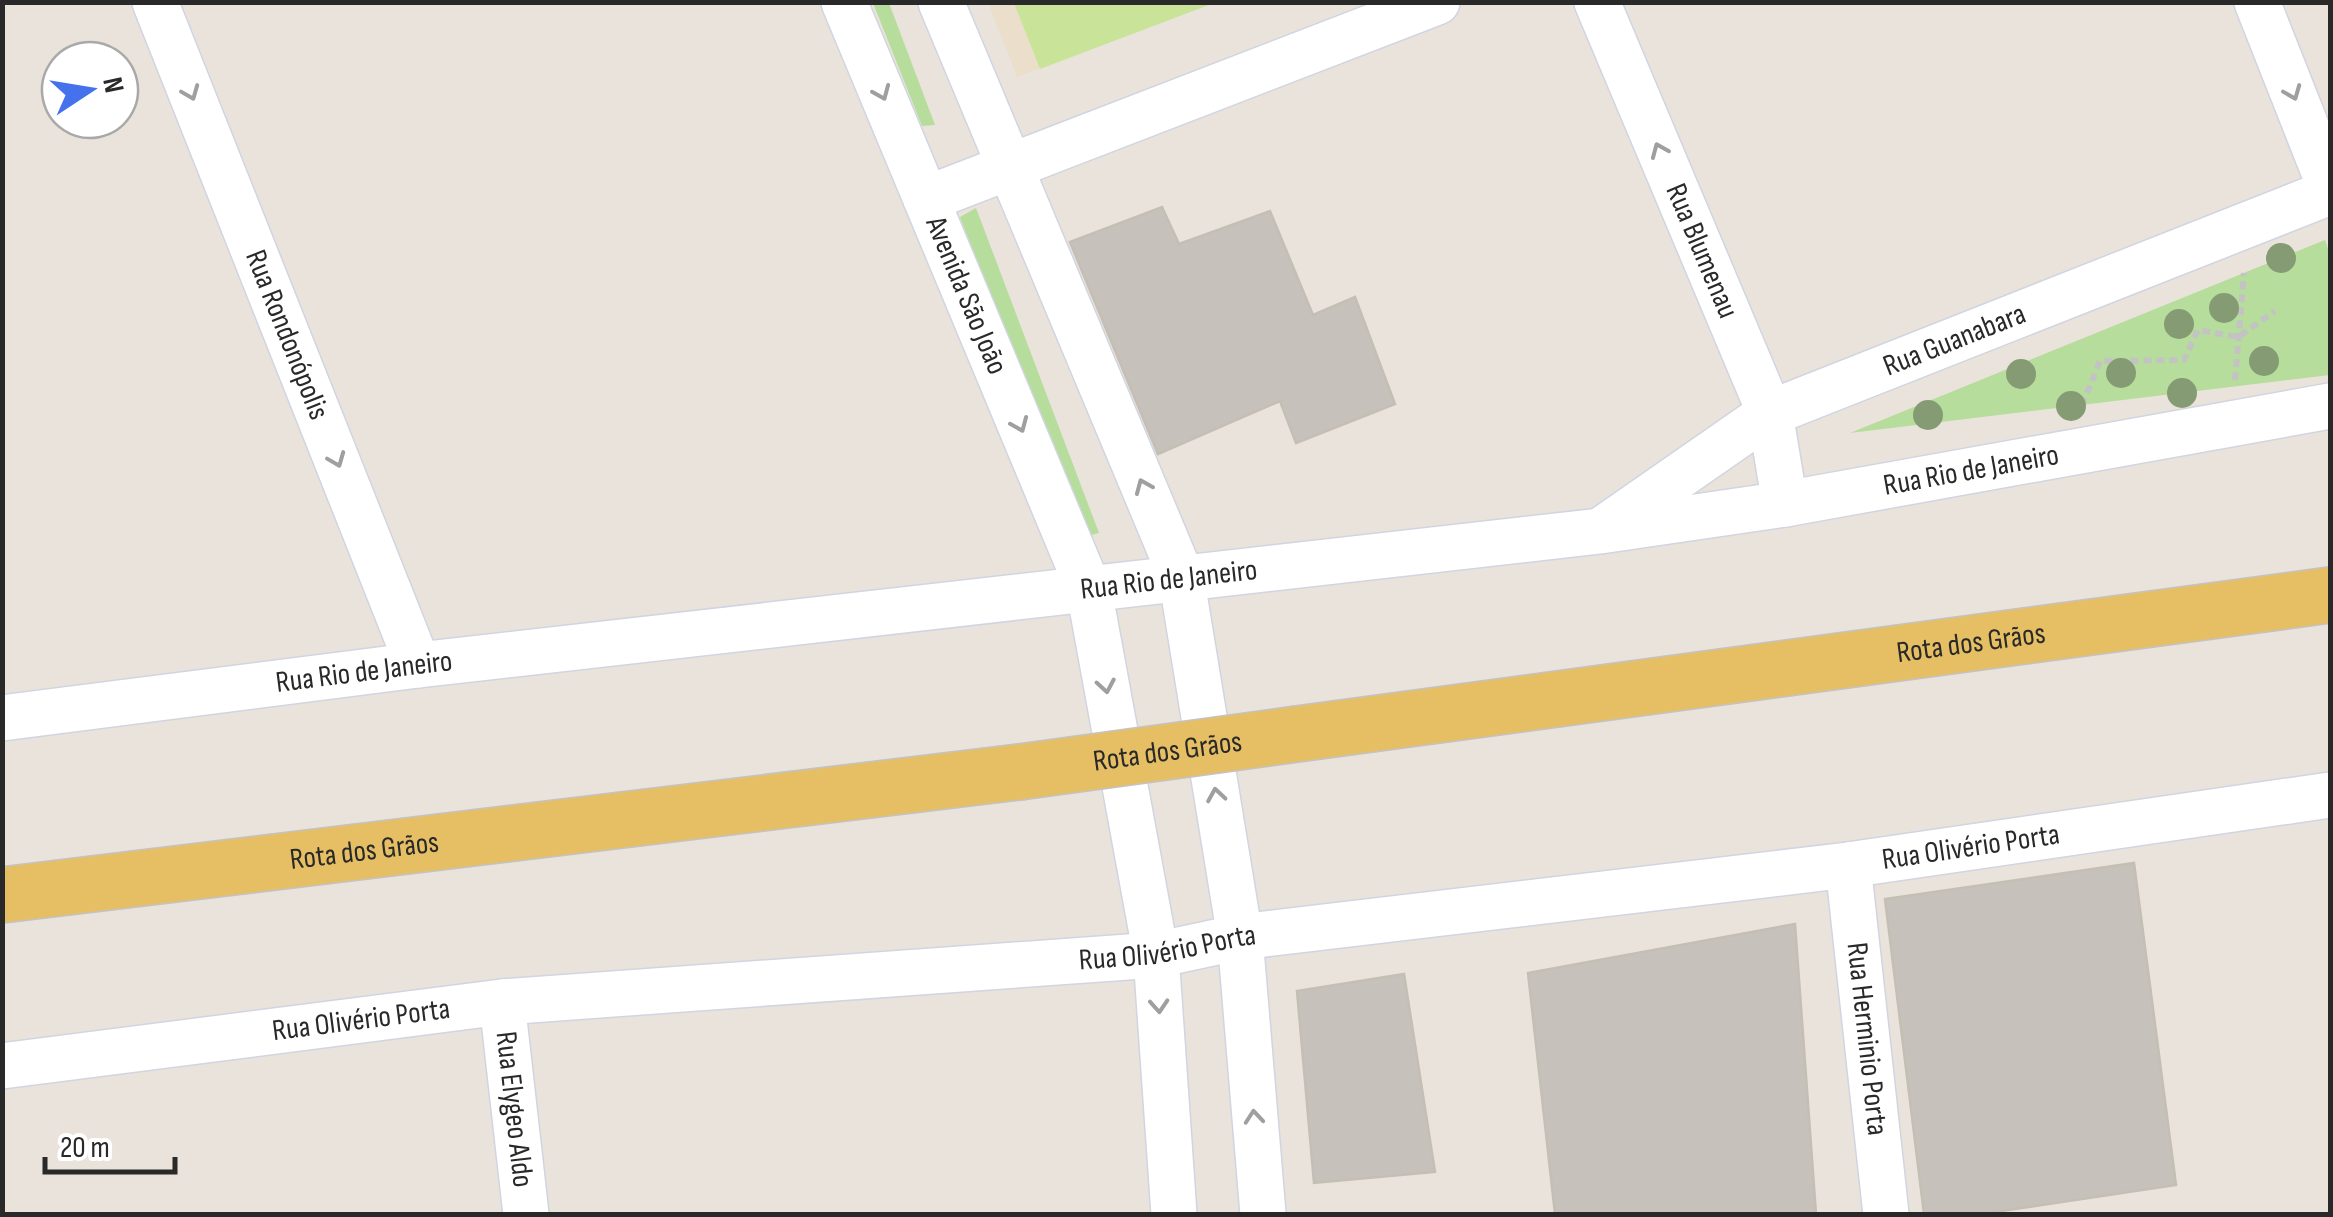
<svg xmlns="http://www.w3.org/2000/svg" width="2333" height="1217" viewBox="0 0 2333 1217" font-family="'Sofia Sans Condensed',sans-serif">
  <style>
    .education { fill: #ebdfcc }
    .green { fill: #b6dd9b }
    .pitch { fill: #c9e498 }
    .building { fill: #c6c1ba; stroke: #c5beb5; stroke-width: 2.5 }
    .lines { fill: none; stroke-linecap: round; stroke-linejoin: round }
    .minor-casing { stroke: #d1d5e1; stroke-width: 48 }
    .major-casing { stroke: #c3c3c3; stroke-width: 58 }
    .path { stroke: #c3c3c3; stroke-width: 6; stroke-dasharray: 8 5; stroke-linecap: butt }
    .minor { stroke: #fff; stroke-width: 45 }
    .major { stroke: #e6bf64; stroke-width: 55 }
    .major-bridge-casing { stroke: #c3c3c3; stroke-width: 58; stroke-linecap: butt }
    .major-bridge { stroke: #e6bf64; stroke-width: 55 }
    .tree { fill: #849b74 }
    .oneway { stroke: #9f9f9f }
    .labels { text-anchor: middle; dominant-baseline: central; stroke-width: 8; stroke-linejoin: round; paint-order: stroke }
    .street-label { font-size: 30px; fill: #292929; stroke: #fff }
  </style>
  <rect width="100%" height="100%" fill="#eae3db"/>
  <!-- education -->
  <polygon class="education" points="988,3 1214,3 1017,77"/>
  <!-- green -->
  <g class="green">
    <polygon points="873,3 889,3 935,125 922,126"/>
    <polygon points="976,208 1099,533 1083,537 960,217"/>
    <polygon points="2325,240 2330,255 2330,375 1850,433"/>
  </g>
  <!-- pitch -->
  <polygon class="pitch" points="1014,3 1214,3 1040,69"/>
  <!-- building -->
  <g class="building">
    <polygon points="1162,207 1179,244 1270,211 1313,315 1355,297 1395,404 1296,443 1280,401 1158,454 1070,242"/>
    <polygon points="2134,863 2176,1185 1981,1214 1924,1214 1885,899"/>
    <polygon points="1795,924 1816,1214 1555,1214 1528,973"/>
    <polygon points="1404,974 1435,1172 1314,1183 1297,991"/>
  </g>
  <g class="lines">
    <!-- minor casing -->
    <g class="minor-casing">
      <g id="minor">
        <path id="s1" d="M155 2 418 665"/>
        <path id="s2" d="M844 2 1089 590 1156 955 1174 1214"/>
        <polyline points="941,2 1181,576 1240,937 1263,1214"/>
        <path id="s3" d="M1597 2 1770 413 1785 504"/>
        <polyline points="2257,2 2330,187"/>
        <polyline points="926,199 1437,2"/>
        <path id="s4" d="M1606 527 1770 413 2330 192"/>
        <path id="s5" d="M2 718 418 665 1600 531 1785 504 2330 406"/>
        <path id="s6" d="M1848 865 1886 1214"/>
        <path id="s7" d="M502 1002 526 1214"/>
        <path id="s8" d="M2 1066 502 1002 1156 955 1240 937 1848 865 2330 795"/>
      </g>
    </g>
    <!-- major casing -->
    <g class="major-casing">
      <g id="major">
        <path id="s9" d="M1297 734 2330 595"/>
        <path id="s10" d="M2 895 1019 772"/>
      </g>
    </g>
    <!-- path -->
    <g class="path">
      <polyline points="2235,380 2244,273"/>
      <polyline points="2082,405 2100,361 2184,360 2198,330 2238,337 2275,311"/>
    </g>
    <!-- minor -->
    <use href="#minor" class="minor"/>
    <!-- major -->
    <use href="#major" class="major"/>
    <!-- major-bridge casing -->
    <g class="major-bridge-casing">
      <g id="major-bridge">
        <path id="s11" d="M1019 772 1297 734"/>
      </g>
    </g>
    <!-- major-bridge -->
    <use href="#major-bridge" class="major-bridge"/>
  </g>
  <!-- trees -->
  <g class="tree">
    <circle cx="2281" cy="258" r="15"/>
    <circle cx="2224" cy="308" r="15"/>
    <circle cx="2179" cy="324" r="15"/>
    <circle cx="2264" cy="361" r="15"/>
    <circle cx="2121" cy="373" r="15"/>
    <circle cx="2021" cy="374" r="15"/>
    <circle cx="2182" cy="393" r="15"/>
    <circle cx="2071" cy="406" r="15"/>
    <circle cx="1928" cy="415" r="15"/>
  </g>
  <!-- one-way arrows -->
  <defs><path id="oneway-chevron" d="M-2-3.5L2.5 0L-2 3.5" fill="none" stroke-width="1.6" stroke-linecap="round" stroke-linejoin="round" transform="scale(2.5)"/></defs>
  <g class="oneway">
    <use href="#oneway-chevron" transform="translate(191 93) rotate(68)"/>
    <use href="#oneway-chevron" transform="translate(882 93) rotate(67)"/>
    <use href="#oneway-chevron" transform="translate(2293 93) rotate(68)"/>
    <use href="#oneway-chevron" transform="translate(1659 150) rotate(-113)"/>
    <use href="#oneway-chevron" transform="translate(1020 425) rotate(67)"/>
    <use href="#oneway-chevron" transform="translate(337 460) rotate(68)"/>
    <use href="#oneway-chevron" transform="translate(1143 486) rotate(-113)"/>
    <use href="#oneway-chevron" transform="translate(1106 686) rotate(80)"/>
    <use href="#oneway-chevron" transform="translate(1216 795) rotate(-99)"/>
    <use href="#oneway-chevron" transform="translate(1159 1006) rotate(86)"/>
    <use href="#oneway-chevron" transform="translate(1254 1117) rotate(-95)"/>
  </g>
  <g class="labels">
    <!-- street labels -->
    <g class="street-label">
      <text stroke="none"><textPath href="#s3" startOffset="270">Rua Blumenau</textPath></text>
      <text stroke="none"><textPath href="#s2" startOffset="318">Avenida São João</textPath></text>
      <text stroke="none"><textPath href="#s1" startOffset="358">Rua Rondonópolis</textPath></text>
      <text stroke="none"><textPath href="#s4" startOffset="398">Rua Guanabara</textPath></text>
      <text stroke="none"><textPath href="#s5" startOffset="1985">Rua Rio de Janeiro</textPath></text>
      <text stroke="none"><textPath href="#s5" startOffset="1175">Rua Rio de Janeiro</textPath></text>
      <text stroke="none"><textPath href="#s9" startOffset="680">Rota dos Grãos</textPath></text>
      <text stroke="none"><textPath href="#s5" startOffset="365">Rua Rio de Janeiro</textPath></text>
      <text stroke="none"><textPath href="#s11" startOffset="150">Rota dos Grãos</textPath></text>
      <text stroke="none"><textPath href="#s8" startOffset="1982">Rua Olivério Porta</textPath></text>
      <text stroke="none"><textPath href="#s10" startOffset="365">Rota dos Grãos</textPath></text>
      <text stroke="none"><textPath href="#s8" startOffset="1172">Rua Olivério Porta</textPath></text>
      <text stroke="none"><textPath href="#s8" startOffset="362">Rua Olivério Porta</textPath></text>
      <text stroke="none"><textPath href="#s6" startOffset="175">Rua Herminio Porta</textPath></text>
      <text stroke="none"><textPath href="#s7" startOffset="108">Rua Elygeo Aldo</textPath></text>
    </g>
  </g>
  <!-- border -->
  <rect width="2333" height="1217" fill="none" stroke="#292929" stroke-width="10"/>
  <!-- north arrow -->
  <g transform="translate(90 90) rotate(78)"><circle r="48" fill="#ffffff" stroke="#a9a9a9" stroke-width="2.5"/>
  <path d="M0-8L18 38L0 25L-18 38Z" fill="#4671ed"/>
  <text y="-15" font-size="28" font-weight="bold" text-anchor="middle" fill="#292929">N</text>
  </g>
  <!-- scale -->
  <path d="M45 1157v15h130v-15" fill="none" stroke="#292929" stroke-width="5"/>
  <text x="60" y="1157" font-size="30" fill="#292929" stroke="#ffffff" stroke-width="8" paint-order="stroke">20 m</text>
</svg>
